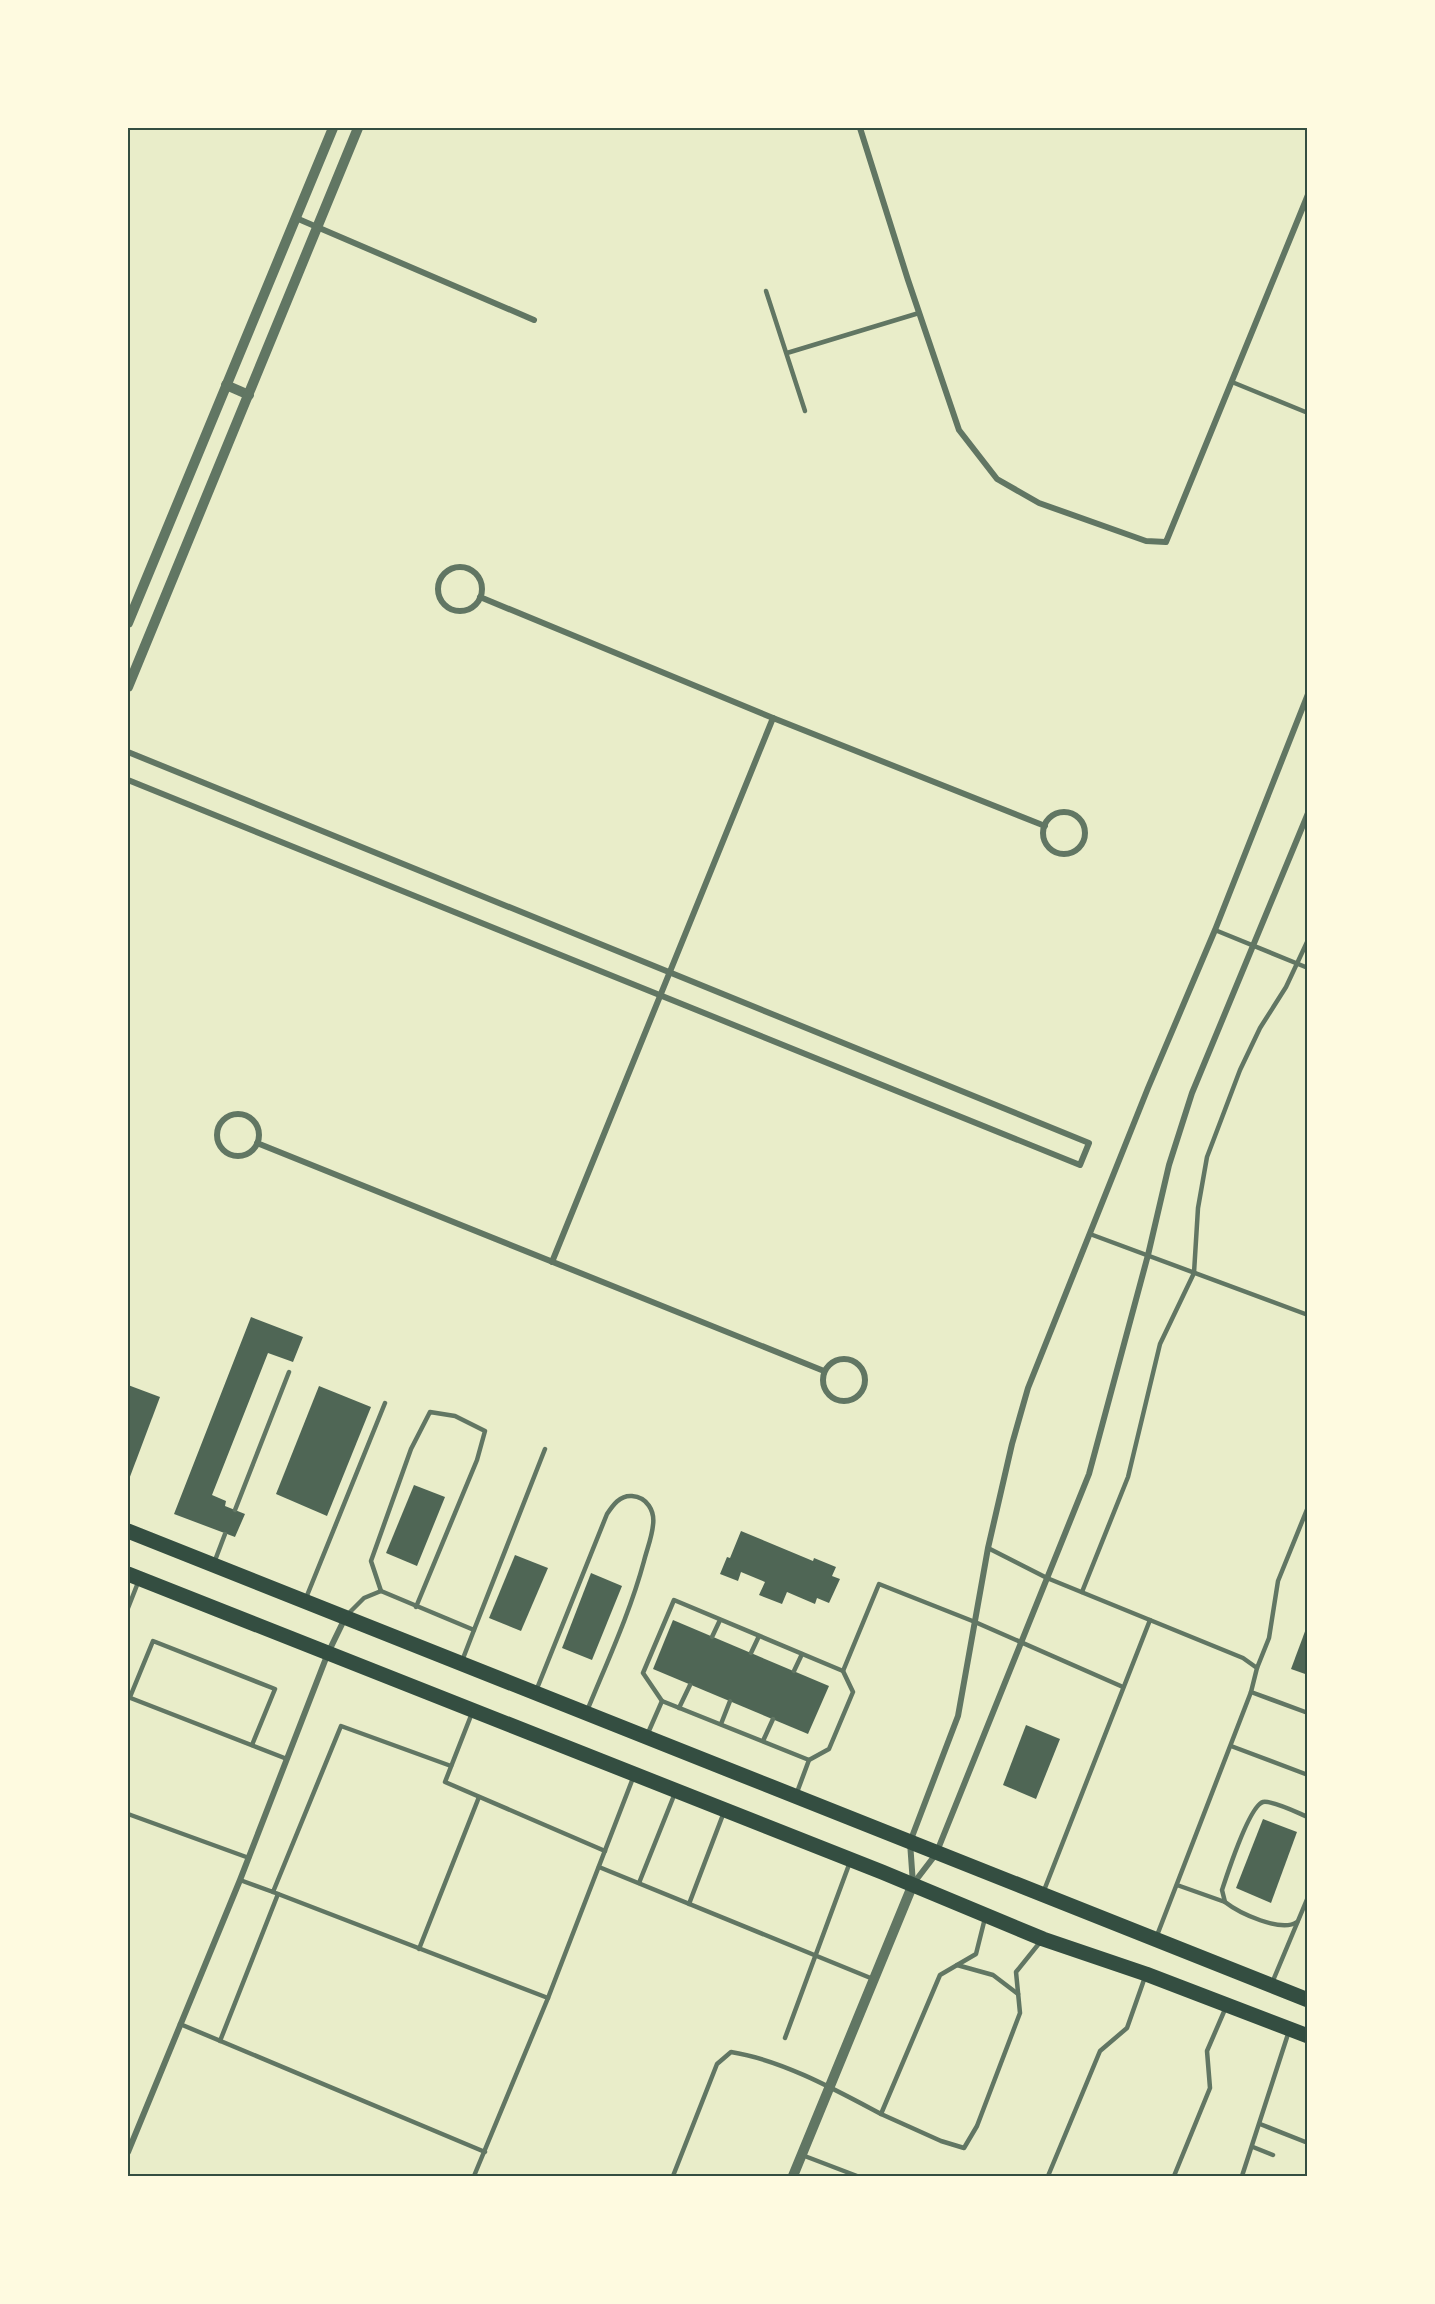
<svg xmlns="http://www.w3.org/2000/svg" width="1435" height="2304" viewBox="0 0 1435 2304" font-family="Ubuntu,sans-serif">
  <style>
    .building { fill: #4f6655 }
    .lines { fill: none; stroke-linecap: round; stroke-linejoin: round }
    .service { stroke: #617663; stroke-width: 4.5 }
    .minor { stroke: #617663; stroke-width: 6 }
    .tertiary { stroke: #617663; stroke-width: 10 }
    .primary { stroke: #344e41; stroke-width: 15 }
    .neatline { fill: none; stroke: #344e41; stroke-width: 2 }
  </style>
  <rect width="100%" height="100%" fill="#e9edc9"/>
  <!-- building -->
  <g class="building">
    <polygon points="251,1317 303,1337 293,1362 268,1353 212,1495 226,1501 225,1506 245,1514 235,1537 174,1514"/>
    <polygon points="128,1385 160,1397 128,1482"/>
    <polygon points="319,1386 371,1407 327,1516 276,1494"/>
    <polygon points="414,1485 445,1497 417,1566 386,1553"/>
    <polygon points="741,1531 813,1561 814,1558 836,1567 832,1576 840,1579 829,1603 817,1598 815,1604 787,1592 782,1604 759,1595 765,1582 741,1572 738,1581 720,1574 727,1557 730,1558"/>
    <polygon points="515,1555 548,1568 521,1631 489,1618"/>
    <polygon points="591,1573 622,1586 592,1660 562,1648"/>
    <polygon points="673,1620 829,1686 808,1734 653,1669"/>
    <polygon points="1307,1626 1308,1626 1308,1675 1291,1669"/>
    <polygon points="1026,1725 1060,1739 1036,1799 1003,1785"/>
    <polygon points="1263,1819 1297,1832 1271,1903 1236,1888"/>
  </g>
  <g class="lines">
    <!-- service -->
    <g class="service">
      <polyline points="766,291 805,411"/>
      <polyline points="787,353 919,313"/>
      <polyline points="1232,382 1308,413"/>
      <polyline points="1215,930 1308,968"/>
      <polyline points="1090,1234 1308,1315"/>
      <polyline points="235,1510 289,1372"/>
      <polyline points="988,1548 1047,1578 1243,1658 1257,1668 1251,1692 1156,1938"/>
      <polyline points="214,1563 225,1534"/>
      <polyline points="381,1591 371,1561 411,1449 430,1412 455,1416 485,1431 477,1460 416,1607"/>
      <polyline points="1082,1592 1128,1477 1160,1344 1194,1273 1198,1208 1207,1157 1240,1070 1260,1028 1286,987 1308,940"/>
      <polyline points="306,1598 385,1403"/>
      <polyline points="128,1608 139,1580"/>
      <polyline points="347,1615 364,1598 381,1591 474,1630 545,1449"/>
      <polyline points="712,1637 720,1620"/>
      <polyline points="751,1653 759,1636"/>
      <polyline points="462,1661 474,1630"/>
      <polyline points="1257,1668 1269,1638 1278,1581 1308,1507"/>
      <polyline points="794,1671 802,1654"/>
      <path d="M536 1691 607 1514C613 1505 620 1495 632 1496 647 1497 655 1511 653 1525 652 1537 647 1549 644 1561 630 1613 607 1662 587 1711"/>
      <polyline points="1251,1692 1308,1713"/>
      <polyline points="128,1697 287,1759"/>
      <polyline points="130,1697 153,1641 275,1689 252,1745"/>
      <polyline points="662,1701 809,1760"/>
      <polyline points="679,1708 690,1685"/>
      <polyline points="472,1713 445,1782 605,1851"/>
      <polyline points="721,1724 730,1701"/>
      <polyline points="648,1733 662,1701 643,1673 674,1600 843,1671"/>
      <polyline points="763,1741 773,1719"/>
      <polyline points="1231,1746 1308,1775"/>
      <polyline points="796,1795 809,1760 829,1749 853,1692 843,1671 879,1584 975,1622 1123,1687"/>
      <polyline points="128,1814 249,1858"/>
      <polyline points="599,1867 873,1979"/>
      <polyline points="240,1880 273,1892 341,1726 451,1766"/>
      <polyline points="639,1883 675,1793"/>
      <polyline points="1177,1885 1225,1902"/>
      <polyline points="273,1892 548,1998"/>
      <polyline points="1043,1893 1150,1620"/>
      <polyline points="689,1904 724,1812"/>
      <polyline points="985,1918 976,1954 940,1975 881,2114 941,2141 964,2148 977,2126 1020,2013 1016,1972 1041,1941"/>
      <path d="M1297 1922C1281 1933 1239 1913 1225 1902L1222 1890C1227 1875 1249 1806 1263 1802 1272 1800 1298 1813 1308 1817"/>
      <polyline points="419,1949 479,1797"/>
      <polyline points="957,1965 993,1975 1018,1994"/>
      <polyline points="1272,1983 1308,1897"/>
      <polyline points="180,2024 485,2152"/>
      <polyline points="785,2038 850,1862"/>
      <polyline points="220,2041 278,1894"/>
      <polyline points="1260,2124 1308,2143"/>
      <polyline points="1253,2147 1273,2155"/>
      <polyline points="802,2155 857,2176"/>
      <polyline points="474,2176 548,1998 633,1778"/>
      <path d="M673 2176 717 2064 731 2052C782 2060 836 2090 881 2114"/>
      <polyline points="1048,2176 1100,2051 1127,2028 1145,1977"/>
      <polyline points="1174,2176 1210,2088 1207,2051 1226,2007"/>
      <polyline points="1242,2176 1289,2031"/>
    </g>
    <!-- minor -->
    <g class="minor">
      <polyline points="860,128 908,280 959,430 997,479 1039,503 1146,541 1166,542 1308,195"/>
      <polyline points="296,218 534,320"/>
      <circle cx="460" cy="589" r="22"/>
      <polyline points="480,597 773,718 1045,826"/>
      <polyline points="128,752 1089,1143 1080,1165 128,780"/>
      <circle cx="1064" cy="833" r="21"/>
      <circle cx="238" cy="1135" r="21"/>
      <polyline points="257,1143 824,1371"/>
      <polyline points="552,1262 773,718"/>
      <circle cx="844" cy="1380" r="21"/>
      <polyline points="913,1884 910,1842 958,1716 988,1548 1012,1444 1028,1388 1148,1088 1215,930 1308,694"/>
      <polyline points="913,1884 936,1854 1089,1474 1148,1255 1169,1165 1192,1093 1308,813"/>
      <polyline points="128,2152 240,1880 328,1653 345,1618"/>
    </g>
    <!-- tertiary -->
    <g class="tertiary">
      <polyline points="226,385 249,395"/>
      <polyline points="128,623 333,128"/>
      <polyline points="128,687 358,128"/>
      <polyline points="793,2176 913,1884"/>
    </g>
    <!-- primary -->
    <g class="primary">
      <polyline points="128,1531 1308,2000"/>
      <polyline points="128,1574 882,1872 1043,1939 1146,1974 1308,2036"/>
    </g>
  </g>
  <!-- border -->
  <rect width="1435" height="2304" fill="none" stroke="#fefae0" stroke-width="258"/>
  <rect x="129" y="129" width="1177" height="2046" class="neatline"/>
</svg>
